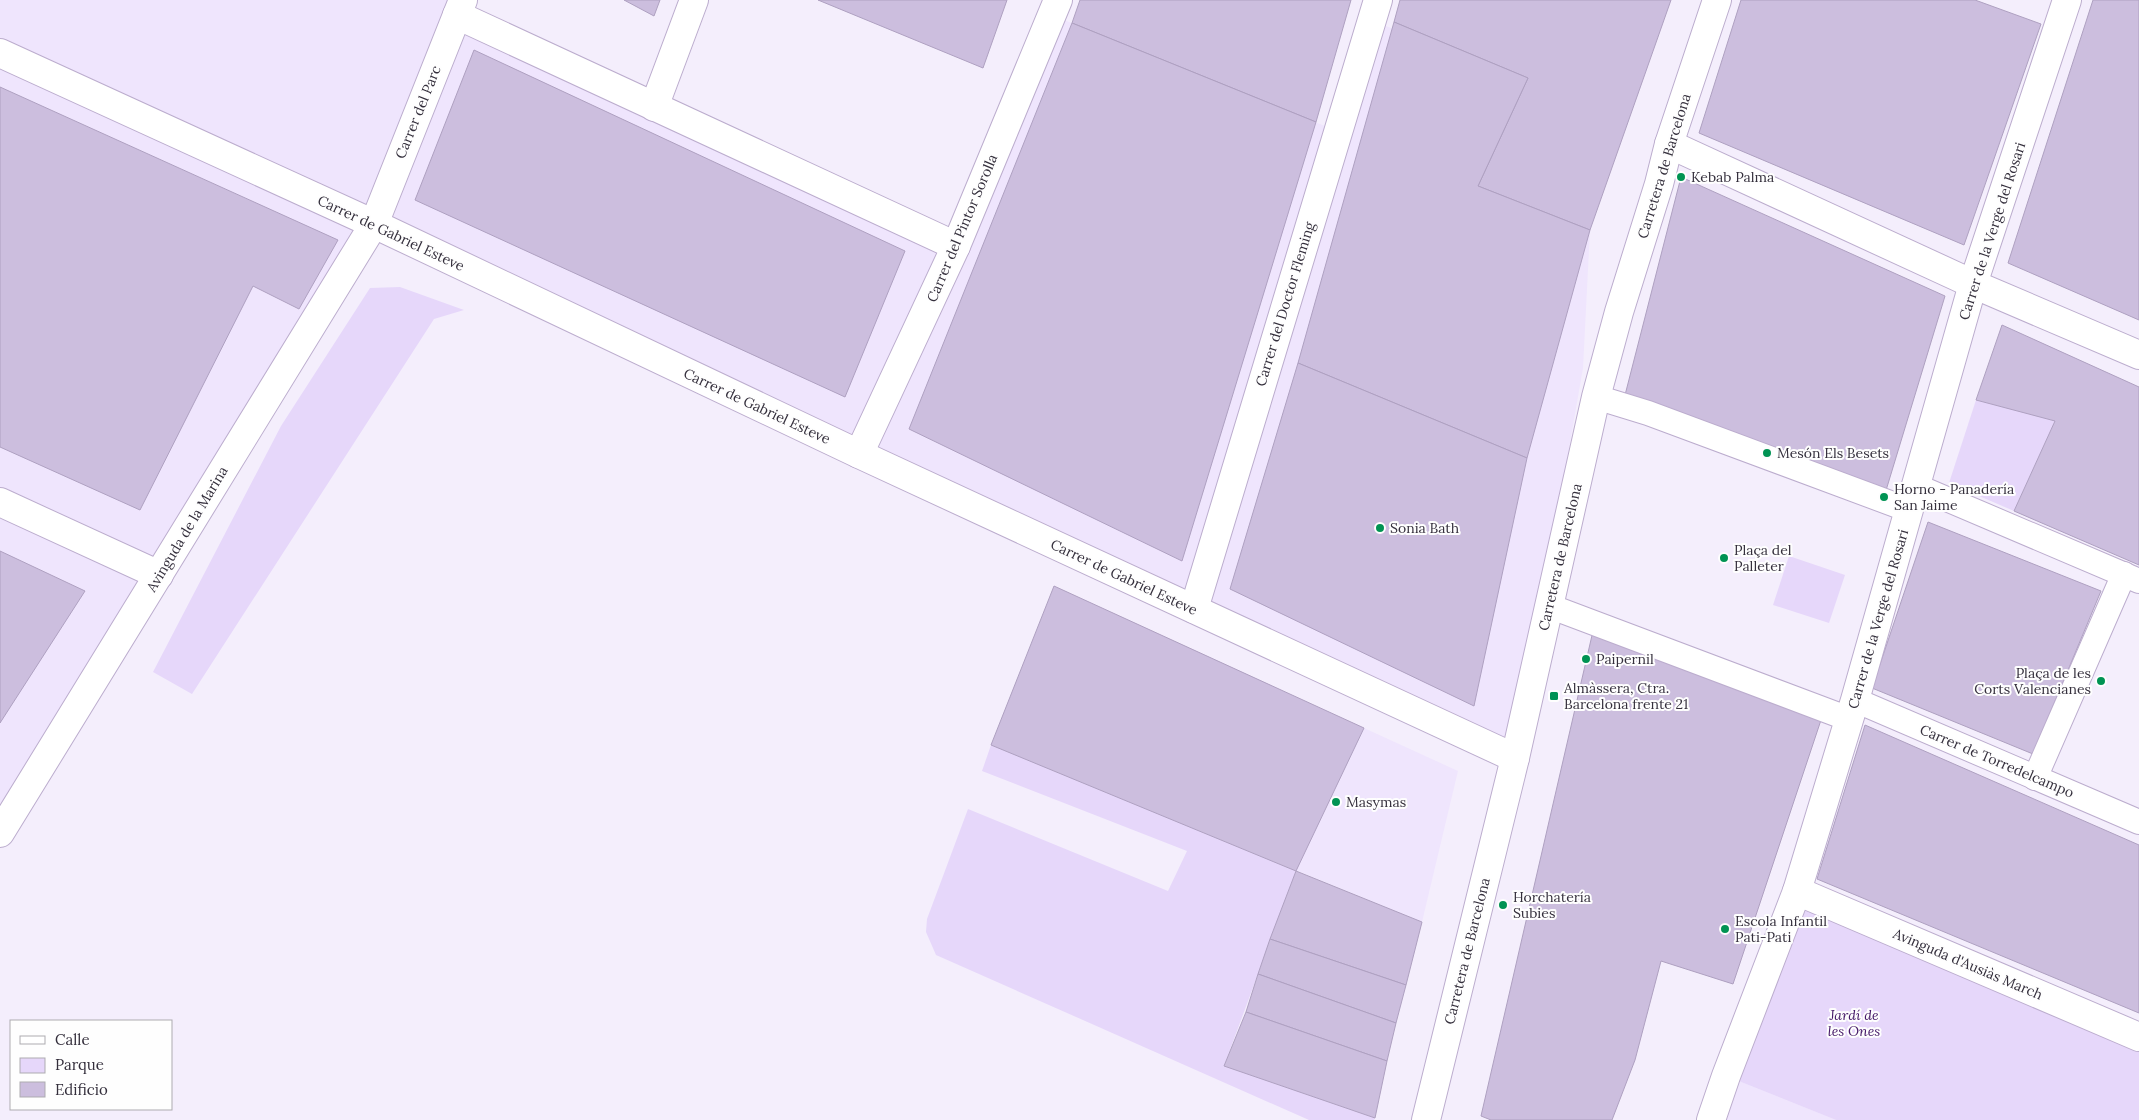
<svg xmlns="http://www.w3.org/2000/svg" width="2139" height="1120" viewBox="0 0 2139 1120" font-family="Lora,serif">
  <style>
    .built { fill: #efe5fd }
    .green { fill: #e6d7fa }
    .building { fill: #ccbede; stroke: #aea0c0 }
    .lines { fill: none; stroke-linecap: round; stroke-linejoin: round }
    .pedestrian-casing { stroke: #bcadce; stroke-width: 26 }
    .minor-casing { stroke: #bcadce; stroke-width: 30 }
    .secondary-casing { stroke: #bcadce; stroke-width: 30 }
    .pedestrian { stroke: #fff; stroke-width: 24 }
    .minor { stroke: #fff; stroke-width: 28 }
    .secondary { stroke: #fff; stroke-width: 28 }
    .poi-dot { fill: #009353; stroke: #fefefe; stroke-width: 2 }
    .labels { text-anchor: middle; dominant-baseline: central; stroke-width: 4; stroke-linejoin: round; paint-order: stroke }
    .street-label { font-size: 14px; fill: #342f3c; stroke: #fefefe }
    .poi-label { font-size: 14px; fill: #342f3c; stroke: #fefefe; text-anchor: start }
    .park-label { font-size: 14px; font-style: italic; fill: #441867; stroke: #fefefe }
  </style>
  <rect width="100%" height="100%" fill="#f4eefc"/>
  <!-- built -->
  <g class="built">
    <polygon points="0,0 463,0 458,14 956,245 1052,15 1337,131 1372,21 1528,78 1590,230 1583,368 1515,758 374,224 159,575 0,804"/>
    <polygon points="1054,586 1458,771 1422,922 991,745"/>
    <polygon points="1726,1076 1836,1120 1711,1120"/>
  </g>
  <!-- green -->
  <g class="green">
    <polygon points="400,287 464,310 434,319 192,694 153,672 281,426 370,288"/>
    <polygon points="1976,400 2055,421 2014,511 1949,483"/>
    <polygon points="1789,556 1845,575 1829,623 1773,605"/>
    <polygon points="991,745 1296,871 1224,1066 1375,1118 1374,1120 1309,1120 936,955 926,932 927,919 968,809 1168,891 1187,851 982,771"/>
    <polygon points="1797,891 2139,1049 2139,1120 1836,1120 1726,1076"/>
  </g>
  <!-- building -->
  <g class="building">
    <polygon points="624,0 660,0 654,16"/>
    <polygon points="818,0 1007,0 983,68"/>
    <polygon points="1080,0 1351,0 1316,122 1072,23"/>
    <polygon points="1400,0 1671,0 1590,230 1478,186 1528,78 1394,22"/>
    <polygon points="1741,0 1975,0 2041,24 1964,245 1699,133"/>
    <polygon points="2093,0 2139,0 2139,320 2008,263"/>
    <polygon points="1394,22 1528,78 1478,186 1590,230 1527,458 1298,363"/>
    <polygon points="1072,23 1316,122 1182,561 909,429"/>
    <polygon points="474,50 905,251 845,397 415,200"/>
    <polygon points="0,87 338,240 299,309 253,286 140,510 0,447"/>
    <polygon points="1681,177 1945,296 1884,497 1624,399"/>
    <polygon points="2002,325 2139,387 2139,565 2014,511 2055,421 1976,400"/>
    <polygon points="1298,363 1527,458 1474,706 1230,589"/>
    <polygon points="1928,522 2101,591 2033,754 1872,688"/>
    <polygon points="0,551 85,591 0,723"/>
    <polygon points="1054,586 1364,728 1296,871 991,745"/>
    <polygon points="1593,631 1821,720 1733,984 1661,961 1635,1060 1612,1120 1491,1120 1481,1116"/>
    <polygon points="1865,725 2139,845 2139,1013 1817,879"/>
    <polygon points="1296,871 1422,922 1406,985 1270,939"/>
    <polygon points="1270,939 1406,985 1396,1023 1258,974"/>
    <polygon points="1258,974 1396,1023 1387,1061 1246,1012"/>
    <polygon points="1246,1012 1387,1061 1375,1118 1224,1066"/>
  </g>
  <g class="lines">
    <!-- pedestrian casing -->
    <g class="pedestrian-casing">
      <g id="pedestrian">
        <polyline points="1596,397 1648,413 1909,510"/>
        <polyline points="1916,486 2139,581"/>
        <polyline points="1549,606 1849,719"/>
        <polyline points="1855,700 2139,822"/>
        <polyline points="2035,778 2124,574"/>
      </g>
    </g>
    <!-- minor casing -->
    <g class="minor-casing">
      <g id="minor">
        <polyline points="457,15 956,246"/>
        <polyline points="0,53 374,224 859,454 1515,758"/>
        <polyline points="654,107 694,0"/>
        <polyline points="1669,144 1973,284 2139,355"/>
        <polyline points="859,454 956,246 1058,0"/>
        <polyline points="0,502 159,575"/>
        <polyline points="1194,609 1378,0"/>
        <polyline points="0,833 374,224 463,0"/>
        <polyline points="1797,891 2139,1037"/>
        <polyline points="1711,1120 1726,1076 1797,891 1855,700 1973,284 2067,0"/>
      </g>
    </g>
    <!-- secondary casing -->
    <g class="secondary-casing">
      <polyline id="secondary" points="1426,1120 1515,758 1596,397 1619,312 1659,184 1669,144 1717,0"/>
    </g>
    <!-- pedestrian -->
    <use href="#pedestrian" class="pedestrian"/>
    <!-- minor -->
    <use href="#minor" class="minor"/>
    <!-- secondary -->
    <use href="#secondary" class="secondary"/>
  </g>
  <!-- markers -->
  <g class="poi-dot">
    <circle cx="1681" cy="177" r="5"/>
    <circle cx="1767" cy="453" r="5"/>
    <circle cx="1884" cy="497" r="5"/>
    <circle cx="1380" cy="528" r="5"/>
    <circle cx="1724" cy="558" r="5"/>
    <circle cx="1586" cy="659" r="5"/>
    <circle cx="2101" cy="681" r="5"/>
    <rect x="1549" y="691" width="10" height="10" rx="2.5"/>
    <circle cx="1336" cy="802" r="5"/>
    <circle cx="1503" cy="905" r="5"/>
    <circle cx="1725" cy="929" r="5"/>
  </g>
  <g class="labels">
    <!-- street labels -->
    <g class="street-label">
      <text transform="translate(418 112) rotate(-68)">Carrer del Parc</text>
      <text transform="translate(1664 166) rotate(-73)">Carretera de Barcelona</text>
      <text transform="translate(962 228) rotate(-67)">Carrer del Pintor Sorolla</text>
      <text transform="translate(1992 231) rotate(-72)">Carrer de la Verge del Rosari</text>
      <text transform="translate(391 233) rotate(25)">Carrer de Gabriel Esteve</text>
      <text transform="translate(1285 304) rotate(-73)">Carrer del Doctor Fleming</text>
      <text transform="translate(757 406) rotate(25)">Carrer de Gabriel Esteve</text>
      <text transform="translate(187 529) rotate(-59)">Avinguda de la Marina</text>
      <text transform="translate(1560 557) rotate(-77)">Carretera de Barcelona</text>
      <text transform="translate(1124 577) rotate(25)">Carrer de Gabriel Esteve</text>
      <text transform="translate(1878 619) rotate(-74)">Carrer de la Verge del Rosari</text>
      <text transform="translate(1997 761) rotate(23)">Carrer de Torredelcampo</text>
      <text transform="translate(1467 951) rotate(-76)">Carretera de Barcelona</text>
      <text transform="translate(1968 964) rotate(23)">Avinguda d'Ausiàs March</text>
    </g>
    <!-- poi labels -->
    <g class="poi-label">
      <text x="1691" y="177">Kebab Palma</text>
      <text x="1777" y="453">Mesón Els Besets</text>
      <text x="1894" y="489">Horno - Panadería<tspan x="1894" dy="16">San Jaime</tspan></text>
      <text x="1390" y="528">Sonia Bath</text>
      <text x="1734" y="550">Plaça del<tspan x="1734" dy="16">Palleter</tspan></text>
      <text x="1596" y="659">Paipernil</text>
      <text x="2091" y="673" text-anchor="end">Plaça de les<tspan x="2091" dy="16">Corts Valencianes</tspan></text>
      <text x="1564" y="688">Almàssera, Ctra.<tspan x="1564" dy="16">Barcelona frente 21</tspan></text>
      <text x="1346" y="802">Masymas</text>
      <text x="1513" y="897">Horchatería<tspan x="1513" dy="16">Subies</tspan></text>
      <text x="1735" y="921">Escola Infantil<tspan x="1735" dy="16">Pati-Pati</tspan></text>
    </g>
    <!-- park labels -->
    <g class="park-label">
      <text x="1854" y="1015">Jardí de<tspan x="1854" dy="16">les Ones</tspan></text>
    </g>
  </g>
  <!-- legend -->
  <rect x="10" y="1020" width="162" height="90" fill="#fefefe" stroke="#adabb0"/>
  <rect x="20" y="1036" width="25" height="8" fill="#ffffff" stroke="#adabb0"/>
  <text x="55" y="1045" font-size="15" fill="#342f3c">Calle</text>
  <rect x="20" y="1058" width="25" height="15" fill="#e6d7fa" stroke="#adabb0"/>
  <text x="55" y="1070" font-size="15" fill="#342f3c">Parque</text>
  <rect x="20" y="1082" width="25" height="15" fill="#ccbede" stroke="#adabb0"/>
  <text x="55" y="1095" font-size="15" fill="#342f3c">Edificio</text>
</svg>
